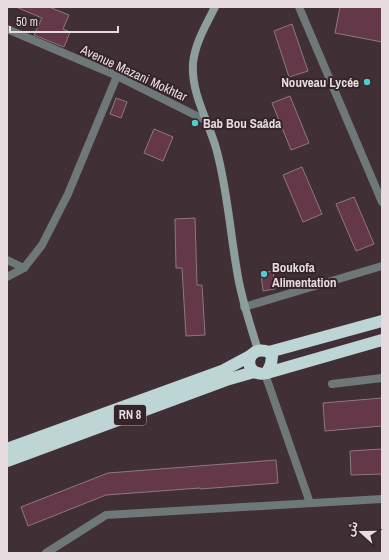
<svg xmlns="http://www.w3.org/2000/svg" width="389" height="560" viewBox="0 0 389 560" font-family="'Archivo Narrow','Noto Sans Arabic',sans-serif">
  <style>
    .building { fill: #643749; stroke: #8c797f }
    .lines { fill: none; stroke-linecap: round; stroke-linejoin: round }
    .street { stroke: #6e7878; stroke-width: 8 }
    .secondary { stroke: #8e9e9d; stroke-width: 8 }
    .highway { stroke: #bdd5d5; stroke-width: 12 }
    .poi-dot { fill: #52cdce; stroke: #35252b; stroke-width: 1.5 }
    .labels { text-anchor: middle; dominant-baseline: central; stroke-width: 4; stroke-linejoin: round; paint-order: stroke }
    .shield { fill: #35252b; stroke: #b1a4a8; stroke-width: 1 }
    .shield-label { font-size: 12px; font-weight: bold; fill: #e6dbde }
    .street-label { font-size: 13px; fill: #e6dbde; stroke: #35252b }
    .poi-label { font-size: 13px; font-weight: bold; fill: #e6dbde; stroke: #35252b; text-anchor: start }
  </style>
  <rect width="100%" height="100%" fill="#402f35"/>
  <!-- building -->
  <g class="building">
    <polygon points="16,7 49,7 69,15 63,29 70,32 64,47 34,35 42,18"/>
    <polygon points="340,7 382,7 382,42 335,33"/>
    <polygon points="292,24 308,71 289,77 274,31"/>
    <polygon points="290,96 309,143 291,150 272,103"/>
    <polygon points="116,98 127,102 121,118 110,114"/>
    <polygon points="154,129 173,137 163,161 144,153"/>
    <polygon points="302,167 322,214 303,222 283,175"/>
    <polygon points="354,197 374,244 356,251 336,204"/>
    <polygon points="195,218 197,285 202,285 205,335 186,336 182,268 176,268 175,219"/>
    <polygon points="273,271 275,289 263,291 261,273"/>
    <polygon points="382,398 382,426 325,431 323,403"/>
    <polygon points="382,449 382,474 351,475 350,451"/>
    <polygon points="276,460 278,483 200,489 200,488 106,495 28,526 21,507 108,473"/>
  </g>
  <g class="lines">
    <!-- street -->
    <g class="street">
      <polyline points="299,7 382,202"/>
      <polyline points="7,29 113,74 207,121"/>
      <polyline points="7,260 24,268 42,245 68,194 117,76"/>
      <polyline points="7,277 24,268"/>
      <polyline points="244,307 382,266"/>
      <polyline points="265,374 310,503"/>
      <polyline points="332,384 382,378"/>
      <polyline points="46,553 106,515 382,499"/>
    </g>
    <!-- secondary -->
    <path class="secondary" d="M215 7C206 25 195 43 193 63 191 94 208 120 216 148 227 187 230 231 237 271 241 298 250 324 258 350"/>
    <!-- highway -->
    <g class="highway">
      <path d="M269 352 272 356 271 364 267 373C242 379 244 343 269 352L382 321"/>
      <polyline points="267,373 382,340"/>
      <polyline points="7,449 222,371 250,356"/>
      <polyline points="7,461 226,380 254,372"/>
    </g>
  </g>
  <!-- markers -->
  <g class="poi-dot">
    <circle cx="367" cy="82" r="4"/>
    <circle cx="195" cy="123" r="4"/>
    <circle cx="264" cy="274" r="4"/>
  </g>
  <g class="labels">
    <!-- shield labels -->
    <rect class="shield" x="114" y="405" width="32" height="20" rx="3"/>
    <g class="shield-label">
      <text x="130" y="415">RN 8</text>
    </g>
    <!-- street labels -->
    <g class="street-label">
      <text transform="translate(134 73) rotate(25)">Avenue Mazani Mokhtar</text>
    </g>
    <!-- poi labels -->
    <g class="poi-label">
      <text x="359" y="82" text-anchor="end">Nouveau Lycée</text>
      <text x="203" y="123">Bab Bou Saâda</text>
      <text x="272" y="267">Boukofa<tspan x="272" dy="15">Alimentation</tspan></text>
    </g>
  </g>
  <!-- border -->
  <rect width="389" height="560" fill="none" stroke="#e6dbde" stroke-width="16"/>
  <!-- north arrow -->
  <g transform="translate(361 532) rotate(291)" stroke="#35252b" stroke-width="3" paint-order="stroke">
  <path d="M0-3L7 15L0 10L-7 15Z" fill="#e6dbde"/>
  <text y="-6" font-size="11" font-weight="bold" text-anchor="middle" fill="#e6dbde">ش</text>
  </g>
  <!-- scale -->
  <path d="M10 26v6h108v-6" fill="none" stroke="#e6dbde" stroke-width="2"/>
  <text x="16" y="26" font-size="12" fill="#e6dbde" stroke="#35252b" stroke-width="3" paint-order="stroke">50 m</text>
</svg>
